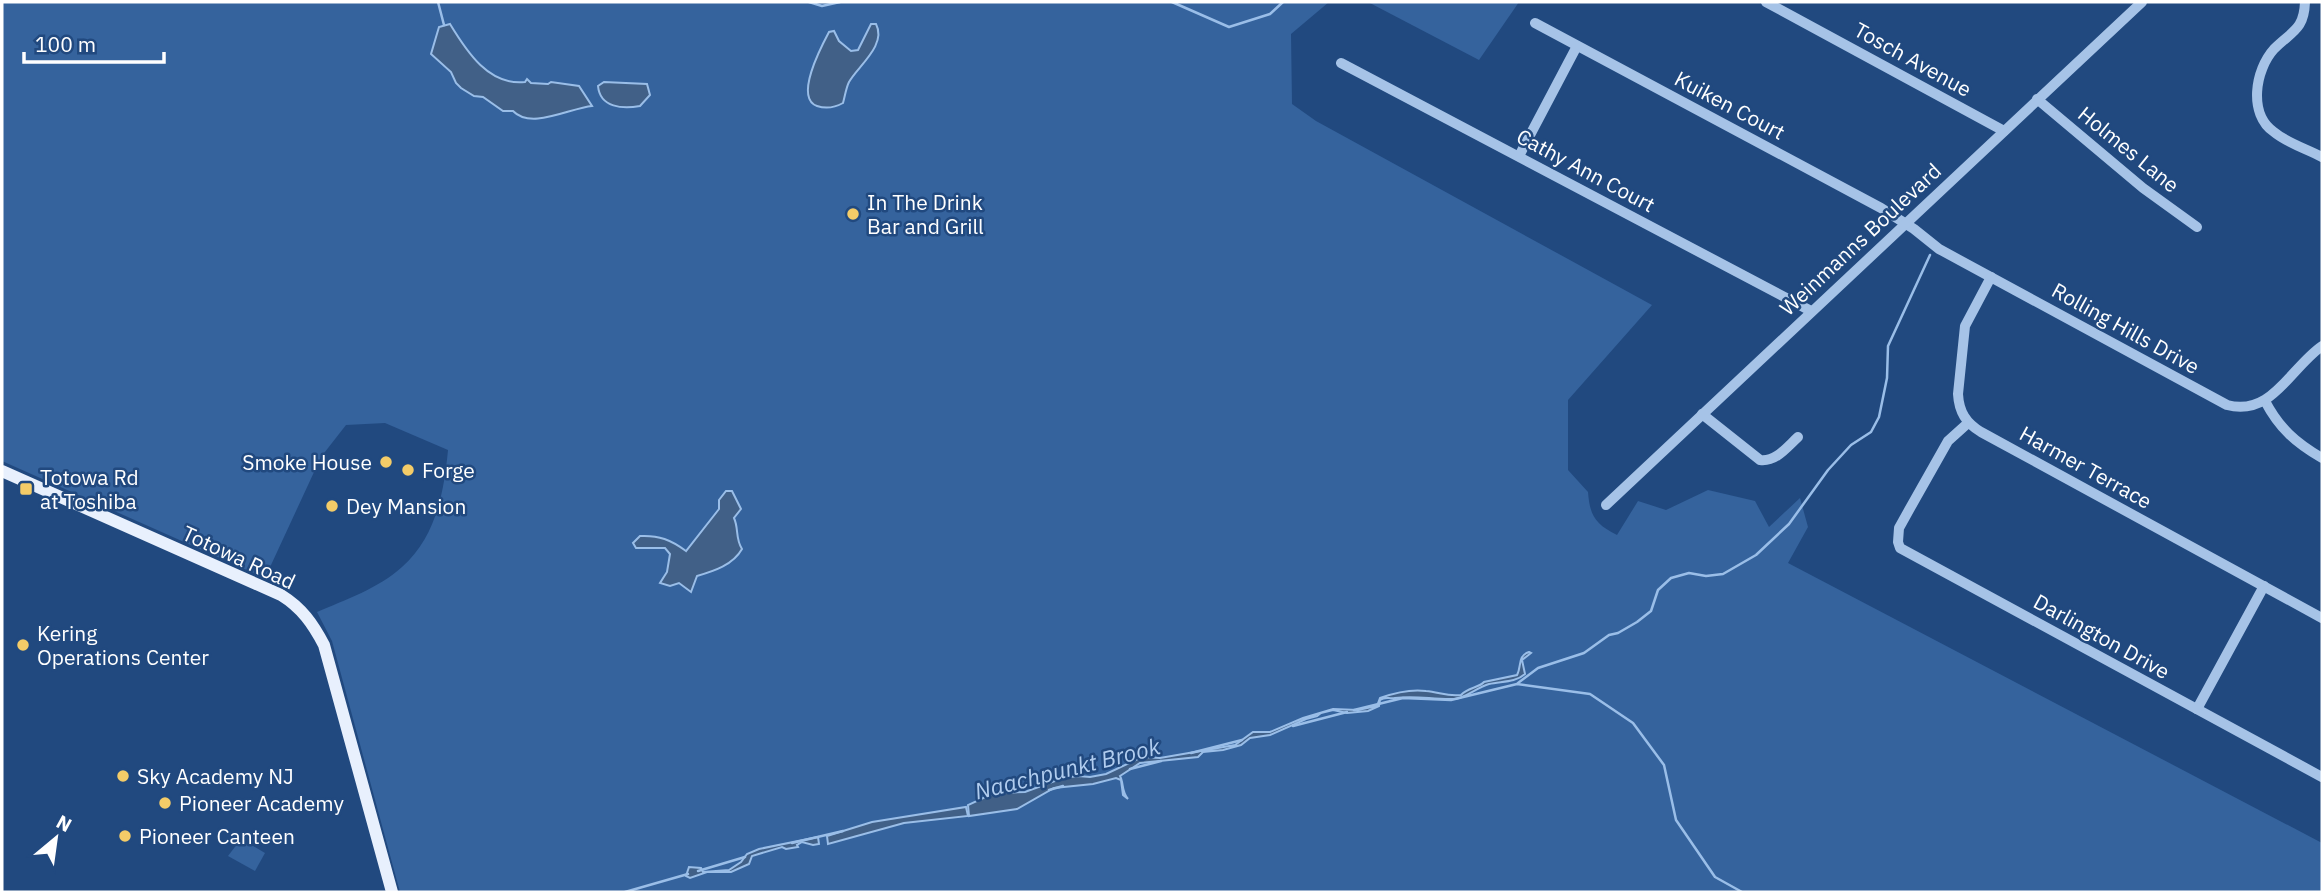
<svg xmlns="http://www.w3.org/2000/svg" width="2324" height="894" viewBox="0 0 2324 894" font-family="'IBM Plex Sans',sans-serif">
  <style>
    .green { fill: #35639d }
    .water { fill: #416087; stroke: #9abee8; stroke-width: 2 }
    .lines { fill: none; stroke-linecap: round; stroke-linejoin: round }
    .stream { stroke: #9abee8; stroke-width: 2.5 }
    .minor { stroke: #a6c3e7; stroke-width: 10 }
    .major { stroke: #e8f0fd; stroke-width: 12 }
    .poi-dot { fill: #f4cc68; stroke: #21497f; stroke-width: 2.5 }
    .labels { text-anchor: middle; dominant-baseline: central; stroke-width: 5; stroke-linejoin: round; paint-order: stroke }
    .street-label { font-size: 21px; fill: #fff; stroke: #21497f }
    .poi-label { font-size: 21px; fill: #fff; stroke: #21497f; text-anchor: start }
    .water-label { font-size: 23px; font-style: italic; fill: #b1cdef; stroke: #21497f }
  </style>
  <rect width="100%" height="100%" fill="#21497f"/>
  <!-- green -->
  <g class="green">
    <path d="M2 2H1329L1291 34 1292 104 1316 121 1652 305 1568 400V470L1588 492C1590 516 1595 524 1617 535L1638 501 1666 510 1708 490 1755 501 1769 527 1800 498 1808 527 1788 563 2322 843V892H400L332 641 317 612C345 600 379 588 402 567 436 537 444 492 448 450L385 423 346 425 321 457 265 578 2 461Z"/>
    <polygon points="1368,2 1519,2 1479,60"/>
    <polygon points="241,839 265,853 255,871 228,856"/>
  </g>
  <!-- water -->
  <g class="water">
    <path d="M450 24C467 52 489 86 525 82L527 79 531 83 548 84 551 82 579 86 592 106C570 108 531 130 513 111H503L483 97 474 96 461 88 456 83 451 72 431 54 439 27Z"/>
    <path d="M871 24H876C887 45 858 66 849 82 846 88 845 96 843 103 834 108 826 109 817 106 794 98 821 47 829 32L834 31 839 41 851 51 858 50Z"/>
    <path d="M604 82 647 84 650 95 640 106C623 109 600 108 598 86Z"/>
    <path d="M726 491H732L741 509 734 518C739 529 735 538 742 549 733 565 714 571 697 576L691 592 679 583 670 586 660 583 667 572 670 554 665 548H636L633 543 640 536C659 535 671 540 686 551L719 509V500Z"/>
    <path d="M1529 652 1531 653 1522 660 1525 674C1515 683 1501 681 1489 684 1478 687 1465 698 1455 699 1433 700 1417 695 1395 698 1388 699 1386 696 1380 700L1379 706 1368 711 1347 713 1333 710 1321 713 1317 716 1306 719 1270 735 1250 738 1241 745 1223 750 1203 752 1198 757 1140 763 1120 776C1124 783 1121 791 1128 799L1123 795 1121 780 1116 778 1093 784 1054 788 1017 809 969 816 968 805 994 793 1025 792 1063 778 1078 776 1090 777 1106 774 1142 757 1160 758 1235 745 1253 732H1270L1303 718 1333 709 1358 710 1377 706 1380 698C1394 693 1411 689 1426 691 1439 692 1448 697 1461 695 1468 687 1479 688 1484 682L1517 675C1522 666 1517 656 1529 652Z"/>
    <polygon points="966,807 968,816 904,823 828,844 827,836 872,822"/>
    <polygon points="818,837 819,844 813,845 802,842 797,845 798,847 786,849 782,847 752,856 749,864 731,872 707,872 690,878 686,876 689,867 701,868 703,872 729,870 741,862 747,854 759,849"/>
  </g>
  <g class="lines">
    <!-- stream -->
    <g class="stream">
      <polyline points="438,2 444,25"/>
      <polyline points="809,2 822,6 840,2"/>
      <polyline points="1172,2 1229,27 1270,14 1283,2"/>
      <polyline points="1518,683 1538,668 1584,653 1609,635 1618,633 1637,622 1651,611 1658,590 1671,578 1689,573 1706,576 1723,574 1756,555 1789,524 1828,470 1851,445 1871,432 1879,417 1887,378 1888,346 1930,255"/>
      <polyline points="1354,710 1403,698 1451,700 1517,684 1590,694 1633,723 1664,765 1676,820 1715,877 1742,892"/>
      <polyline points="1293,726 1347,712"/>
      <polyline points="1191,753 1242,740"/>
      <polyline points="1130,769 1161,761"/>
      <polyline points="1049,790 1063,786"/>
      <polyline points="792,843 843,831"/>
      <polyline points="698,871 745,857"/>
      <polyline points="625,892 688,874"/>
    </g>
    <!-- minor -->
    <g class="minor">
      <polyline points="1766,2 2004,131"/>
      <path d="M2305 2C2304 30 2292 31 2274 49 2255 70 2248 114 2274 132 2287 143 2307 149 2322 157"/>
      <path d="M1535 23 1881 208 1914 229 1939 249 2227 405C2272 417 2290 368 2322 346"/>
      <polyline points="1341,63 1811,311"/>
      <polyline points="2037,99 2143,188 2197,227"/>
      <polyline points="1519,156 1577,46"/>
      <path d="M1991 277 1965 326 1958 394C1959 412 1966 423 1981 432L2322 618"/>
      <path d="M2265 401C2279 428 2296 443 2322 458"/>
      <path d="M1702 414 1760 460C1776 462 1787 447 1798 437"/>
      <polyline points="1968,423 1948,441 1909,510 1899,528 1898,542 1900,548 2322,777"/>
      <polyline points="1606,505 2142,2"/>
      <polyline points="2197,709 2264,586"/>
    </g>
    <!-- major -->
    <path class="major" d="M2 471 281 595C302 608 313 624 324 645L392 892"/>
  </g>
  <!-- markers -->
  <g class="poi-dot">
    <circle cx="853" cy="214" r="7"/>
    <circle cx="386" cy="462" r="7"/>
    <circle cx="408" cy="470" r="7"/>
    <rect x="19" y="482" width="14" height="14" rx="3.5"/>
    <circle cx="332" cy="506" r="7"/>
    <circle cx="23" cy="645" r="7"/>
    <circle cx="123" cy="776" r="7"/>
    <circle cx="165" cy="803" r="7"/>
    <circle cx="125" cy="836" r="7"/>
  </g>
  <g class="labels">
    <!-- street labels -->
    <g class="street-label">
      <text transform="translate(1913 59) rotate(29)">Tosch Avenue</text>
      <text transform="translate(1730 105) rotate(28)">Kuiken Court</text>
      <text transform="translate(2129 149) rotate(39)">Holmes Lane</text>
      <text transform="translate(1586 170) rotate(28)">Cathy Ann Court</text>
      <text transform="translate(1860 239) rotate(-43)">Weinmanns Boulevard</text>
      <text transform="translate(2126 328) rotate(29)">Rolling Hills Drive</text>
      <text transform="translate(2086 467) rotate(29)">Harmer Terrace</text>
      <text transform="translate(239 557) rotate(25)">Totowa Road</text>
      <text transform="translate(2102 636) rotate(29)">Darlington Drive</text>
    </g>
    <!-- poi labels -->
    <g class="poi-label">
      <text x="867" y="202">In The Drink<tspan x="867" dy="24">Bar and Grill</tspan></text>
      <text x="372" y="462" text-anchor="end">Smoke House</text>
      <text x="422" y="470">Forge</text>
      <text x="40" y="477">Totowa Rd<tspan x="40" dy="24">at Toshiba</tspan></text>
      <text x="346" y="506">Dey Mansion</text>
      <text x="37" y="633">Kering<tspan x="37" dy="24">Operations Center</tspan></text>
      <text x="137" y="776">Sky Academy NJ</text>
      <text x="179" y="803">Pioneer Academy</text>
      <text x="139" y="836">Pioneer Canteen</text>
    </g>
    <!-- water labels -->
    <g class="water-label">
      <text transform="translate(1067 768) rotate(-14)">Naachpunkt Brook</text>
    </g>
  </g>
  <!-- border -->
  <rect width="2324" height="894" fill="none" stroke="#ffffff" stroke-width="7"/>
  <!-- north arrow -->
  <g transform="translate(56 838) rotate(29)" stroke="#21497f" stroke-width="5" paint-order="stroke">
  <path d="M0-5L12 26L0 18L-12 26Z" fill="#ffffff"/>
  <text y="-10" font-size="19" font-weight="bold" text-anchor="middle" fill="#ffffff">N</text>
  </g>
  <!-- scale -->
  <path d="M24 52v10h140v-10" fill="none" stroke="#ffffff" stroke-width="3.5"/>
  <text x="35" y="52" font-size="21" fill="#ffffff" stroke="#21497f" stroke-width="5" paint-order="stroke">100 m</text>
</svg>
